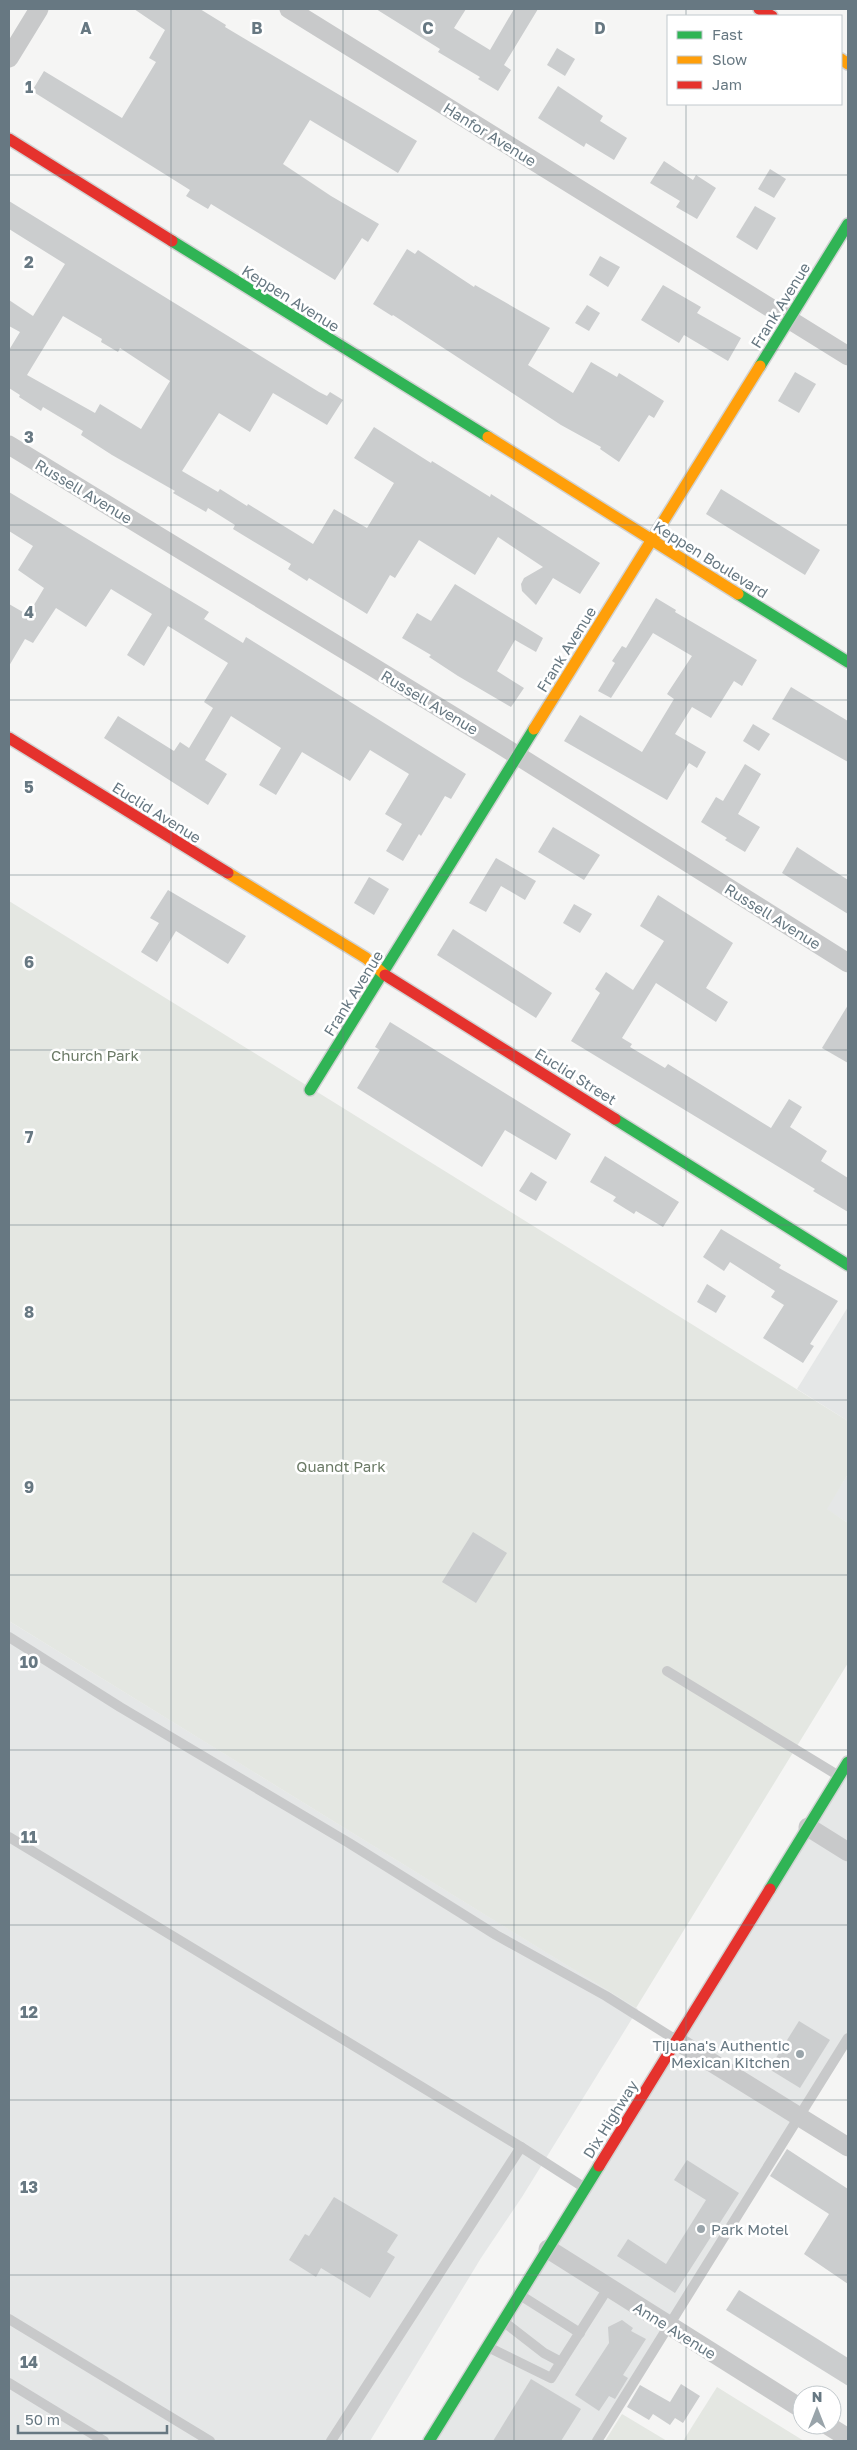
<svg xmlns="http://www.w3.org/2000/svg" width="857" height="2450" viewBox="0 0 857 2450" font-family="'Golos Text',sans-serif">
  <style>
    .built { fill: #e5e7e7 }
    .green { fill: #e4e7e2 }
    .building { fill: #cbcdce; fill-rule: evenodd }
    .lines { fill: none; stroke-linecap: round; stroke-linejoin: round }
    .fast-casing { stroke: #d1d2d2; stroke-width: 14 }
    .slow-casing { stroke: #d1d2d2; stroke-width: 14 }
    .jam-casing { stroke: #d1d2d2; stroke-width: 14 }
    .lane { stroke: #c8c9ca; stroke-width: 10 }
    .street { stroke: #c8c9ca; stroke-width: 19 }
    .fast { stroke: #30b455; stroke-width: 11 }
    .slow { stroke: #ff9f0a; stroke-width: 11 }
    .jam { stroke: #e5322d; stroke-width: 11 }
    .grid { fill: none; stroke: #677882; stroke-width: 1; stroke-opacity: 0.55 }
    .poi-dot { fill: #99a4aa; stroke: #fff; stroke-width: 2 }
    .labels { text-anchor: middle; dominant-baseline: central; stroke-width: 5; stroke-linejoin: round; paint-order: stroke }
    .street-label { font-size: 15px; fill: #677882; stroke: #fff }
    .park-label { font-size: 15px; fill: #6b7a66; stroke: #fff }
    .poi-label { font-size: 15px; fill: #677882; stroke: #fff; text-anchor: end }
    .grid-label { font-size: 16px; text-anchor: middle; font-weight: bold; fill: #677882; stroke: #fff; stroke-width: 5; stroke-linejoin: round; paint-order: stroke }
  </style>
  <rect width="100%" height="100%" fill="#f5f5f4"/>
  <!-- built -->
  <g class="built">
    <polygon points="848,1307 848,1421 797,1389"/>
    <polygon points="848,1474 848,1523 826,1509"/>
    <polygon points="9,1621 638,2009 522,2197 481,2258 370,2441 9,2441"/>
    <polygon points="848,1762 848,2038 597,2441 429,2441"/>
  </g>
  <!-- green -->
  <g class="green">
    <polygon points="9,901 848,1421 848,1474 827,1509 848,1523 848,1663 636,2008 9,1621"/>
    <polygon points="717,2387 804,2441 683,2441"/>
    <polygon points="622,2414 667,2441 605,2441"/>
  </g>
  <!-- building -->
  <g class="building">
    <polygon points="134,9 200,9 226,25 225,27 417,141 398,173 310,120 283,164 331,196 379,224 368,242 362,238 335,280 211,204 208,209 186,196 190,190 32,91 44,71 122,118 156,62 149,58 165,30"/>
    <polygon points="376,9 466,9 454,28 490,50 514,9 538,9 504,65 511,70 498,91 478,79 480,77 438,52 440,49"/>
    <polygon points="557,48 575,59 565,76 547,65"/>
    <polygon points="558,86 603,116 600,121 627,138 614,160 586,143 584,147 538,118"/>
    <polygon points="664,161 693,180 696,175 716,188 697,219 676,207 680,201 650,183"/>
    <polygon points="770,169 786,179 774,198 758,189"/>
    <path d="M9 201 319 392 327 396 330 392 343 400 327 425 273 393 250 432 219 413 182 471 218 492 220 489 247 506 248 504 313 544 334 509 367 528 394 483 354 458 374 427 431 463 432 461 490 497 491 494 600 563 580 594 553 578 536 605 522 591 521 584 524 578 543 567 498 537 475 575 419 540 395 578 390 575 367 614 309 578 307 581 288 569 291 564 233 529 235 525 208 508 206 512 173 493 175 491 112 455 81 435 83 431 43 407 41 411 19 397 20 395 9 388V350L20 332 9 326V300L33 316 65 264 9 229ZM63 316 102 339 101 342 118 352 120 348 170 381 141 429 100 404 95 413 27 375Z"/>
    <polygon points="755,206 776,218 757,250 736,237"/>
    <polygon points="407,249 415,254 418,250 474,287 475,285 550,328 528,365 573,393 591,362 617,377 619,373 664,401 654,418 649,415 619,462 600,449 601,447 561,425 393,315 392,316 373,304"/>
    <polygon points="600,256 620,267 608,287 589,275"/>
    <polygon points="663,285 701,307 697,313 741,338 728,361 684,335 679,343 641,320"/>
    <polygon points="587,305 600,313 589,331 575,323"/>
    <polygon points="795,372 816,384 799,413 778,401"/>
    <polygon points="721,489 820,550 805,575 706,514"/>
    <polygon points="9,492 209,612 204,619 243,643 246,637 466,774 451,799 445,796 421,836 419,834 403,861 386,851 402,824 385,814 409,774 370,750 350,781 302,752 276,795 259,785 281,748 231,716 205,760 227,774 208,805 104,738 118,716 174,751 180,742 189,748 213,708 204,702 228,663 168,626 144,666 127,655 152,614 111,589 86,627 56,608 33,643 25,639 9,666 9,604 28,615 44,588 18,570 33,546 9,531"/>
    <polygon points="455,584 543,638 536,652 515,640 497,671 524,688 511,707 458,676 429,657 431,655 402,638 417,613 431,621"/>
    <polygon points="656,598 676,610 675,612 757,660 742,686 734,681 711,718 692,707 675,734 706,752 697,768 689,763 667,800 564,741 580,715 642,752 674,699 667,694 692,656 653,633 611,698 598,691 615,663 612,661 622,646 626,648"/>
    <polygon points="791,687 848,721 848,762 772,719"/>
    <polygon points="753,724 770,734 759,751 743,741"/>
    <polygon points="745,764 761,774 738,814 760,827 745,852 725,840 727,838 701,822 716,797 723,801"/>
    <polygon points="553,827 600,855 584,880 538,852"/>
    <polygon points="797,847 848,880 848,914 782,873"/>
    <polygon points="496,858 536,881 525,900 501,886 486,912 469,903"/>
    <polygon points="369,877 389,889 374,915 354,903"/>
    <polygon points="168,890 246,936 228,964 176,931 157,962 141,952 159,923 150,918"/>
    <polygon points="658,895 733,943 706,988 728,1002 716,1022 656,983 622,1038 632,1044 630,1047 665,1068 668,1064 771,1128 789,1099 802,1107 790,1127 827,1151 821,1161 848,1178 848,1212 813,1191 815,1189 571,1041 600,993 595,989 606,972 633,990 664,941 640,926"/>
    <polygon points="574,904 592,914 580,933 563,923"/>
    <polygon points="453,929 552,993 536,1018 437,955"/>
    <polygon points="848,1005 848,1063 822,1048"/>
    <polygon points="390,1022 571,1134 556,1160 505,1130 482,1167 357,1088 380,1050 375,1047"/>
    <polygon points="605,1156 679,1202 663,1227 636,1211 634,1214 613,1201 616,1197 590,1182"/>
    <polygon points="531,1172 547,1182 536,1201 519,1191"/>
    <polygon points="721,1229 781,1265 779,1268 838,1301 810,1344 814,1346 803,1363 763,1338 784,1305 771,1297 775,1291 730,1262 724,1271 703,1257"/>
    <polygon points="707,1284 726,1296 716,1313 697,1302"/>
    <polygon points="473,1532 507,1553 476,1603 442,1582"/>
    <polygon points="799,2021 830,2040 800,2088 769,2069"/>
    <polygon points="787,2149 848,2189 848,2284 804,2254 829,2214 770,2176"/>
    <polygon points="687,2160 739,2193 675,2293 617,2256 628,2239 666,2264 706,2200 674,2180"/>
    <polygon points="334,2197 398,2235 387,2252 395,2257 370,2298 321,2268 316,2277 289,2260 305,2234 309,2236"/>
    <polygon points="739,2290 848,2358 848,2386 726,2310"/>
    <polygon points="622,2320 633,2328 631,2331 646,2339 623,2375 628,2378 615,2399 609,2396 599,2411 575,2395 609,2343 608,2327"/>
    <polygon points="531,2379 581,2409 561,2441 493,2441"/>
    <polygon points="681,2384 700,2396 683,2423 675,2418 670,2425 653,2414 649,2420 627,2407 640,2385 670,2402"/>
  </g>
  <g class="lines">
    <!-- fast casing -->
    <g class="fast-casing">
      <g id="fast">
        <polyline points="172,241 488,437"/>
        <polyline points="760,366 848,224"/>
        <polyline points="738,594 848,662"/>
        <polyline points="310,1090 534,729"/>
        <polyline points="615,1119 848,1265"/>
        <polyline points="770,1889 848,1762"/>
        <polyline points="429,2441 599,2166"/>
      </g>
    </g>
    <!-- slow casing -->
    <g class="slow-casing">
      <g id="slow">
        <polyline points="841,59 848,64"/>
        <polyline points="488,437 738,594"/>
        <polyline points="534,729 760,366"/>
        <polyline points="228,873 366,958 385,975"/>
      </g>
    </g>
    <!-- jam casing -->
    <g class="jam-casing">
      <g id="jam">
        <polyline points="759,9 772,16"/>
        <polyline points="9,139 172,241"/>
        <polyline points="9,738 228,873"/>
        <polyline points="385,975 615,1119"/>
        <polyline points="599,2166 770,1889"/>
      </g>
    </g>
    <!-- lane -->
    <g class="lane">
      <polyline points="9,1637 120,1707 349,1843 496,1935 606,1996 676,2040"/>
      <polyline points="667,1671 839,1776"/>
      <polyline points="9,1837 521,2147 331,2441"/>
      <polyline points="521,2147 585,2188"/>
      <polyline points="520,2295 580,2333"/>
      <polyline points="9,2319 210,2441"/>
      <polyline points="504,2322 544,2353 561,2362 608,2288"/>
      <polyline points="488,2347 551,2378 561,2362"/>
      <polyline points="9,2383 104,2441"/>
      <polyline points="597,2441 848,2038"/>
    </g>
    <!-- street -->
    <g class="street">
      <polyline points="289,9 848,356"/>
      <polyline points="9,58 39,9"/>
      <polyline points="9,445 499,744 848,963"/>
      <polyline points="808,1827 848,1852"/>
      <polyline points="677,2041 848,2147"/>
      <polyline points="548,2249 802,2409"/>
      <polyline points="827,2425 848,2438"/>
    </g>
    <!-- fast -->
    <use href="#fast" class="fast"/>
    <!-- slow -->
    <use href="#slow" class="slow"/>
    <!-- jam -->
    <use href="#jam" class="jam"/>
  </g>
  <!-- grid -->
  <path class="grid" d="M171 9V2441M343 9V2441M514 9V2441M686 9V16M686 104V2441M9 175H848M9 350H848M9 525H848M9 700H848M9 875H848M9 1050H848M9 1225H848M9 1400H848M9 1575H848M9 1750H848M9 1925H848M9 2100H848M9 2275H848"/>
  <!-- markers -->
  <g class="poi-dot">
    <circle cx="800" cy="2054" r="5"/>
    <circle cx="701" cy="2229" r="5"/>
  </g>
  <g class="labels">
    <!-- street labels -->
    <g class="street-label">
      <text transform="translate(490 134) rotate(32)">Hanfor Avenue</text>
      <text transform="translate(291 298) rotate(32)">Keppen Avenue</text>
      <text transform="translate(780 305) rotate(-58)">Frank Avenue</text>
      <text transform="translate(84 491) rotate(31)">Russell Avenue</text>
      <text transform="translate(711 559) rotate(32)">Keppen Boulevard</text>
      <text transform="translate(566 649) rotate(-58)">Frank Avenue</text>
      <text transform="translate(430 702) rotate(31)">Russell Avenue</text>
      <text transform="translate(157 812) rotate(32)">Euclid Avenue</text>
      <text transform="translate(773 916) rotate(32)">Russell Avenue</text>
      <text transform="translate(353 993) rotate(-58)">Frank Avenue</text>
      <text transform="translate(576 1076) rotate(32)">Euclid Street</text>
      <text transform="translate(610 2119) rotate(-58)">Dix Highway</text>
      <text transform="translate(675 2330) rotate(32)">Anne Avenue</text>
    </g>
    <!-- park labels -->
    <g class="park-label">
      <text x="95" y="1055">Church Park</text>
      <text x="341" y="1466">Quandt Park</text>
    </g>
    <!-- poi labels -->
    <g class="poi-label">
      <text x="790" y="2045">Tijuana's Authentic<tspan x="790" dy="17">Mexican Kitchen</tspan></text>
      <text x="711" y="2229" text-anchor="start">Park Motel</text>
    </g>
  </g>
  <g class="grid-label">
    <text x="86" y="34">A</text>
    <text x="257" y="34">B</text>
    <text x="428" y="34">C</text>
    <text x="600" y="34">D</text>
    <text x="29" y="93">1</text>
    <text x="29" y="268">2</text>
    <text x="29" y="443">3</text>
    <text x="29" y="618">4</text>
    <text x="29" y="793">5</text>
    <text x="29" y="968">6</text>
    <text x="29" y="1143">7</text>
    <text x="29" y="1318">8</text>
    <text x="29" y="1493">9</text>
    <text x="29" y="1668">10</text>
    <text x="29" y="1843">11</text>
    <text x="29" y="2018">12</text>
    <text x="29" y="2193">13</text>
    <text x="29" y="2368">14</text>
  </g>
  <!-- border -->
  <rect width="857" height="2450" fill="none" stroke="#677882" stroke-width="20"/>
  <!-- legend -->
  <rect x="667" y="15" width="175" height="90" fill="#ffffff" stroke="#c2c9cd"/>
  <rect x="677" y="31" width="25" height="8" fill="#30b455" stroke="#c2c9cd"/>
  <text x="712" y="40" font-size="15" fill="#677882">Fast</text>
  <rect x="677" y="56" width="25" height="8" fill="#ff9f0a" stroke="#c2c9cd"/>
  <text x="712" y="65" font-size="15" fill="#677882">Slow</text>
  <rect x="677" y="81" width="25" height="8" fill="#e5322d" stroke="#c2c9cd"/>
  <text x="712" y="90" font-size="15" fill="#677882">Jam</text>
  <!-- north arrow -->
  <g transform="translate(817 2410)"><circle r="24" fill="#ffffff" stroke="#c2c9cd"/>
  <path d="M0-4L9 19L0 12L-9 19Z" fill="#99a4aa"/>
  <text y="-8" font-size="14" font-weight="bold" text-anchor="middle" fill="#677882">N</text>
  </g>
  <!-- scale -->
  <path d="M18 2425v8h149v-8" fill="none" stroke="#677882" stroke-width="2.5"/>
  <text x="25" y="2425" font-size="15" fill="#677882" stroke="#ffffff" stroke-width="4" paint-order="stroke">50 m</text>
</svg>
